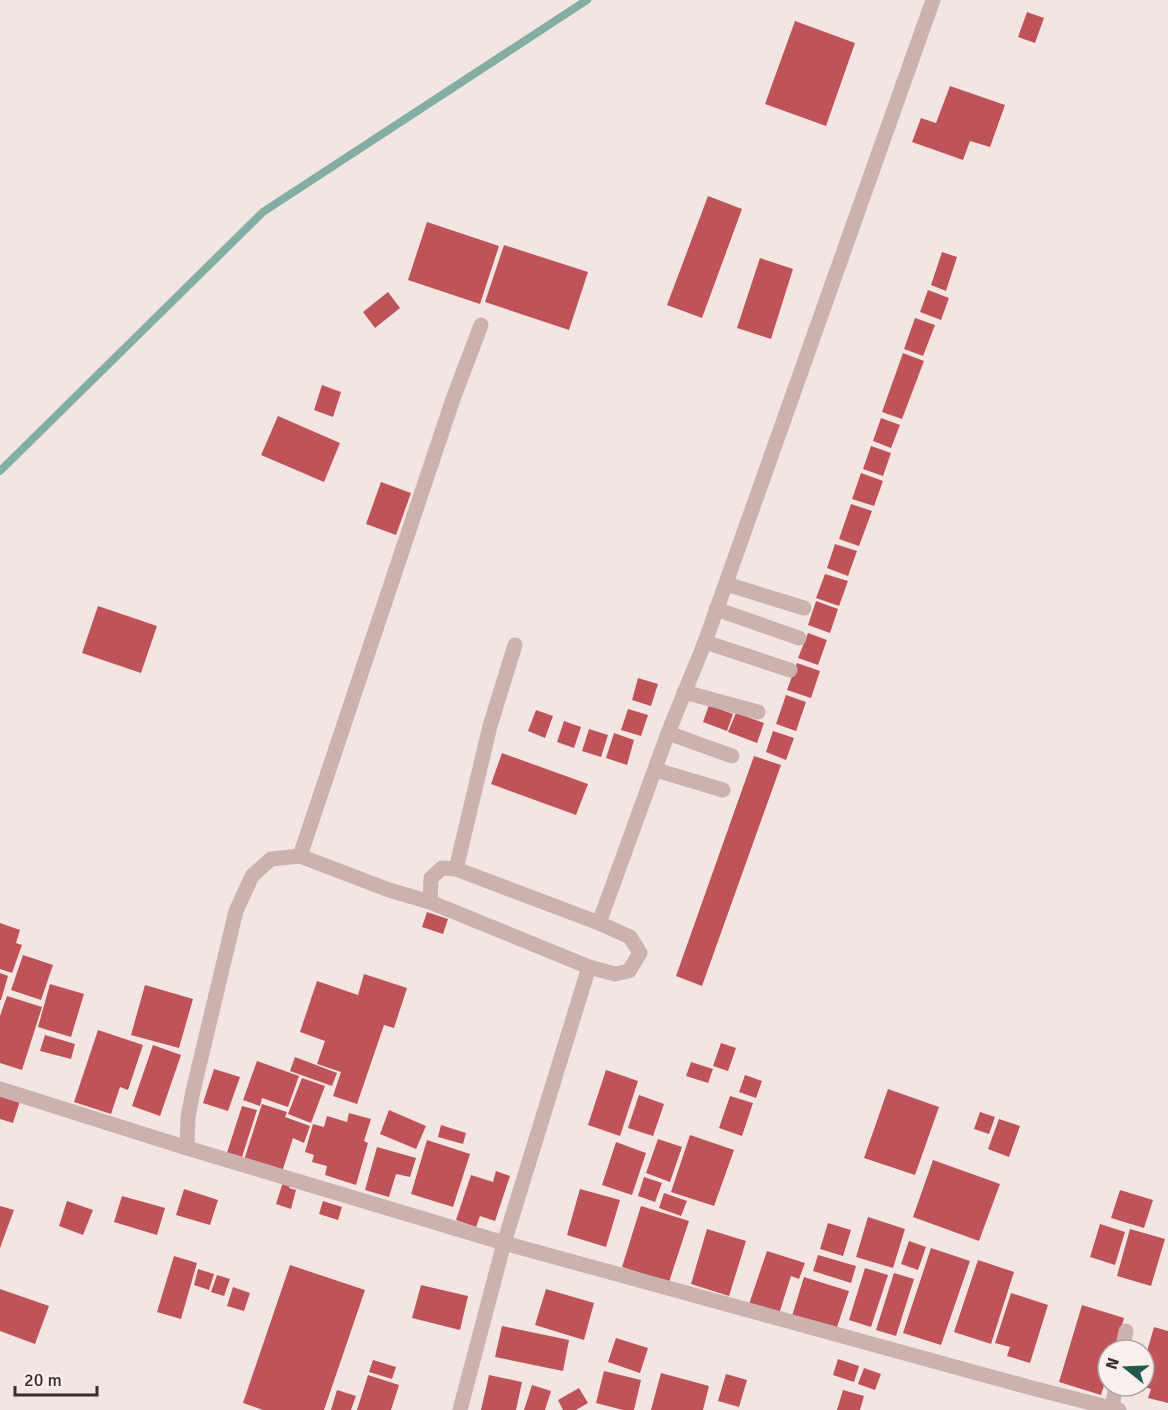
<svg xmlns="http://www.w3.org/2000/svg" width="1168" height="1410" viewBox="0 0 1168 1410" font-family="Signika,sans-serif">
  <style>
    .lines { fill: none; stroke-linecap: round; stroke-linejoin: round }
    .stream { stroke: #82aea3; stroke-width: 8 }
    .building { fill: #bf535a }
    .minor { stroke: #cbb2ae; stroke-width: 15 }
  </style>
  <rect width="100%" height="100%" fill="#f3e6e2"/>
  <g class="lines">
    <!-- stream -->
    <polyline class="stream" points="0,471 263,212 587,0"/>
  </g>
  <!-- building -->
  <g class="building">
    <polygon points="1027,12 1044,18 1035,43 1018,37"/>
    <polygon points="795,21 855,43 826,126 765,104"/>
    <polygon points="950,86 1005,105 990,147 970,141 963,160 912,142 921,118 936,123"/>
    <polygon points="708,196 742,209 702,318 667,305"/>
    <polygon points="427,222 499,246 480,304 408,280"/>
    <polygon points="504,245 588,272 569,330 485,302"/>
    <polygon points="942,252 957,257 946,291 931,285"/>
    <polygon points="760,258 793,269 771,339 737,328"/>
    <polygon points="928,290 949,298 941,320 920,312"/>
    <polygon points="388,292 400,308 375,328 363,312"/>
    <polygon points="915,318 935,325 923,356 904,349"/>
    <polygon points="903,353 924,361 902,419 882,412"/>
    <polygon points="322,385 341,392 333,417 314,410"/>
    <polygon points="278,416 340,443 324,482 261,455"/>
    <polygon points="881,418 900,425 891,448 873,441"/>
    <polygon points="871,446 891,453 883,476 863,469"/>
    <polygon points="861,473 883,481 874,506 852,499"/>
    <polygon points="381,482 411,493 396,535 366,524"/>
    <polygon points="851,504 872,511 859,546 839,539"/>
    <polygon points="835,544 857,551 848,576 827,568"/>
    <polygon points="825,574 848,581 839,606 816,598"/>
    <polygon points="816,601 838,609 830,633 808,625"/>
    <polygon points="98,606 157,626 141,673 82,653"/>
    <polygon points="808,633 827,640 818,665 798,658"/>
    <polygon points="797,663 820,671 811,698 787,690"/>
    <polygon points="638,678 658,684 651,706 632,700"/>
    <polygon points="786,695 806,702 796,731 776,724"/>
    <polygon points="709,705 733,714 727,731 703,722"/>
    <polygon points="628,709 648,715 641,736 621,730"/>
    <polygon points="536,710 553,716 545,738 528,731"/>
    <polygon points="736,713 764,723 757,743 728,732"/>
    <polygon points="564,721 581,727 574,748 557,742"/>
    <polygon points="589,729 608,735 601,757 582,751"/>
    <polygon points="773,731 794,738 786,760 766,752"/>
    <polygon points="614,733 634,740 627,765 606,758"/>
    <polygon points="502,753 588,784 576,815 491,784"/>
    <polygon points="754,756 781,765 702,986 676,976"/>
    <polygon points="427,912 448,919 443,934 422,927"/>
    <polygon points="0,923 20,930 16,943 22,945 12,973 0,969"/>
    <polygon points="23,955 53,965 41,1000 11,990"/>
    <polygon points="0,973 8,976 1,1000 0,1000"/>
    <polygon points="364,974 407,988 394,1028 384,1025 357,1104 333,1096 341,1072 317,1064 325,1041 300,1032 317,981 358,995"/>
    <polygon points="50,984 84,994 71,1037 38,1027"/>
    <polygon points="145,985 193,999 179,1048 131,1035"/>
    <polygon points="7,996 42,1007 22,1070 0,1063 0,1016"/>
    <polygon points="98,1030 143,1045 128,1090 120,1087 111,1114 74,1102"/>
    <polygon points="45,1035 75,1044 71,1059 40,1051"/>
    <polygon points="721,1043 736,1048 728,1071 713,1066"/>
    <polygon points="153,1045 181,1055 160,1116 132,1106"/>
    <polygon points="295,1057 337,1073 332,1086 290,1071"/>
    <polygon points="257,1061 299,1076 288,1107 262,1098 260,1106 243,1100"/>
    <polygon points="691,1062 713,1069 708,1083 686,1076"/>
    <polygon points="214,1069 240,1077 228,1111 203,1103"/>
    <polygon points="606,1070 638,1081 620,1136 588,1125"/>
    <polygon points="745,1075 762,1081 756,1098 739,1092"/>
    <polygon points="302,1078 325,1086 311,1123 288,1114"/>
    <polygon points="888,1089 939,1107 915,1175 864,1158"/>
    <polygon points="0,1095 20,1101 13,1123 0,1119"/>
    <polygon points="639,1095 664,1104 653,1136 628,1128"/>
    <polygon points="730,1096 753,1103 742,1136 719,1128"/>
    <polygon points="262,1104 287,1112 285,1117 310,1126 304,1143 293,1138 281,1175 243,1163"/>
    <polygon points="242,1106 257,1110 241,1160 226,1156"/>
    <polygon points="389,1110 426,1126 416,1149 380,1134"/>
    <polygon points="980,1112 995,1117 989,1134 974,1129"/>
    <polygon points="349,1113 371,1119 364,1141 368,1143 356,1185 325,1175 327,1166 312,1162 314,1155 305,1152 313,1124 324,1127 327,1116 347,1122"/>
    <polygon points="999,1119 1020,1126 1009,1157 988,1149"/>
    <polygon points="441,1125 466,1133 463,1144 438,1137"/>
    <polygon points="690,1135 734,1150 714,1206 671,1192"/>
    <polygon points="658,1139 682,1147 670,1182 646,1173"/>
    <polygon points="427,1140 470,1154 453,1207 411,1194"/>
    <polygon points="616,1142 646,1153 632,1195 602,1185"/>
    <polygon points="377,1147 416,1158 410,1177 396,1174 389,1197 365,1190"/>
    <polygon points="933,1160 1000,1184 979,1241 913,1217"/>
    <polygon points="496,1171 510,1176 495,1221 480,1216 476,1227 456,1220 471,1175 493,1182"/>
    <polygon points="644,1177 662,1183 655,1202 638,1196"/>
    <polygon points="283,1182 291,1184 289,1188 296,1190 291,1209 276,1204"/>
    <polygon points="184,1189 218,1200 210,1225 176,1215"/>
    <polygon points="580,1189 620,1200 606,1247 567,1235"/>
    <polygon points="1120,1190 1153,1200 1144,1228 1111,1218"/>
    <polygon points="664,1193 687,1201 681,1216 659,1208"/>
    <polygon points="122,1196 165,1208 157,1235 114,1222"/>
    <polygon points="67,1201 93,1210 83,1235 59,1226"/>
    <polygon points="323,1201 342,1207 338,1220 319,1214"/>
    <polygon points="0,1206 14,1210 0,1248"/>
    <polygon points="641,1206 689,1221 669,1282 622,1267"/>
    <polygon points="868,1217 905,1229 893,1268 856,1257"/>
    <polygon points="828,1223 851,1230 843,1256 820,1249"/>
    <polygon points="1100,1224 1125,1232 1115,1265 1090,1257"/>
    <polygon points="707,1229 746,1241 729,1296 691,1284"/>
    <polygon points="1130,1229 1165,1239 1151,1286 1117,1276"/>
    <polygon points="909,1241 926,1247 918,1270 901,1264"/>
    <polygon points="931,1248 970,1261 941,1345 903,1333"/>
    <polygon points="767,1251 805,1263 799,1279 791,1276 779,1314 749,1304"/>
    <polygon points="818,1255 856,1266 851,1283 813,1271"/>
    <polygon points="174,1256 197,1263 181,1319 157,1312"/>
    <polygon points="978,1260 1014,1272 991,1344 954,1332"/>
    <polygon points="290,1265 365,1290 324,1410 263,1410 243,1403"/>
    <polygon points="865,1268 888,1275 871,1327 849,1320"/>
    <polygon points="198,1269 214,1274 209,1290 194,1285"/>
    <polygon points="894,1273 914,1279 896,1336 876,1330"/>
    <polygon points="217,1275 230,1279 224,1296 211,1292"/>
    <polygon points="804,1277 849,1291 836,1330 792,1316"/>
    <polygon points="421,1285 468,1296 460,1330 412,1318"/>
    <polygon points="233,1287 250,1293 244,1311 227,1306"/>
    <polygon points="0,1289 49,1306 35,1344 0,1331"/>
    <polygon points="546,1289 594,1303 584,1340 535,1325"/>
    <polygon points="1011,1293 1048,1305 1030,1363 1007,1356 1010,1347 995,1343"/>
    <polygon points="1082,1305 1124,1318 1115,1350 1108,1350 1108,1373 1101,1395 1059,1382"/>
    <polygon points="502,1326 569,1340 563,1371 495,1357"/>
    <polygon points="1154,1327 1168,1331 1168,1403 1148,1398 1151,1389 1144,1387 1144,1362"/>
    <polygon points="616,1338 648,1348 640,1373 608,1362"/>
    <polygon points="838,1359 859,1366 854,1382 833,1375"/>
    <polygon points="373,1360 396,1367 392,1379 369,1372"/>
    <polygon points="864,1368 881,1374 875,1390 858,1384"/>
    <polygon points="604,1371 641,1380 634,1410 623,1410 596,1403"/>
    <polygon points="661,1373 709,1386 703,1410 651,1410"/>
    <polygon points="726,1374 747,1380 739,1407 718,1401"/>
    <polygon points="368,1375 399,1385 391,1410 357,1410"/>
    <polygon points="489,1375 522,1382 516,1410 481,1410"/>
    <polygon points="532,1385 551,1391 545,1410 524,1410"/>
    <polygon points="579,1388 588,1403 576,1410 563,1410 558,1400"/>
    <polygon points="337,1390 356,1396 351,1410 331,1410"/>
    <polygon points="843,1390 864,1396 860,1410 837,1410"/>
  </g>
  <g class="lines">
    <!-- minor -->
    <g class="minor">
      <polyline points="726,584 804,608"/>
      <polyline points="716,609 799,638"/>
      <polyline points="705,642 790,670"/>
      <polyline points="684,692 758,712"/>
      <polyline points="668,733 732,756"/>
      <polyline points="656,770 723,790"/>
      <polyline points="300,856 389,890 430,902 589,967"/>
      <polyline points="456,869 490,726 515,645"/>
      <polyline points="430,902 431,878 442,868 456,869 599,923"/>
      <polyline points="0,1089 187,1148 504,1243 1032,1388 1119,1410"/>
      <polyline points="187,1148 188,1117 193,1091 236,911 252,876 271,859 300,856 453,399 481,325"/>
      <polyline points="1122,1350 1126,1331"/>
      <polyline points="1112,1408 1116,1386"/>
      <polyline points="460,1410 504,1243 589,967 615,974 629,971 640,953 630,937 599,923 668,733 705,642 933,0"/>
    </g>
  </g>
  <!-- north arrow -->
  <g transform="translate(1126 1368) rotate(288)"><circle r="28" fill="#faf1ee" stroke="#ada2a0" stroke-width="1.5"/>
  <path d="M0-4.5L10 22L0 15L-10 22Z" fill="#23594d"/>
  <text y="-9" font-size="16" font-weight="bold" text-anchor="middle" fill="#3a2c2c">N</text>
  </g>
  <!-- scale -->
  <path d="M15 1386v9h82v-9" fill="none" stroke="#3a2c2c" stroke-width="3"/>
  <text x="24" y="1386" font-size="18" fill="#3a2c2c" stroke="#faf1ee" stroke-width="4.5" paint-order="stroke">20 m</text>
</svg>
